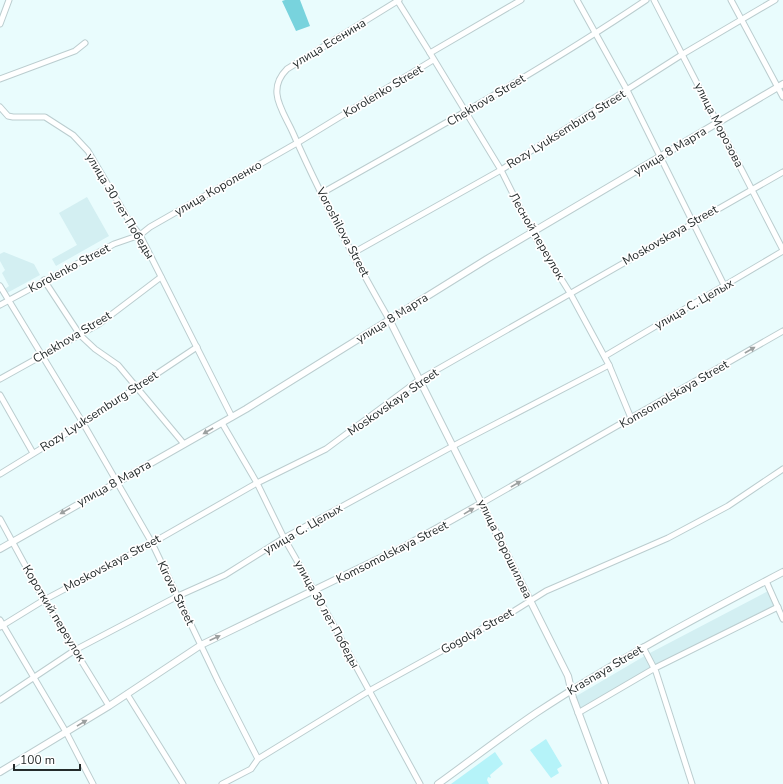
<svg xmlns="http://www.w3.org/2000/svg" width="783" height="784" viewBox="0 0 783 784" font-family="'Nunito Sans',sans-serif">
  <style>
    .built { fill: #d3eff2 }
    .green { fill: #b5f3f9 }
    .water { fill: #78d3dd }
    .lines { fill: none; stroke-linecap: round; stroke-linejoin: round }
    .minor-casing { stroke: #bbcdcf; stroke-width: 7 }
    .major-casing { stroke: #bbcdcf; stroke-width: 8 }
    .minor { stroke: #fff; stroke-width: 5 }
    .major { stroke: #fff; stroke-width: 6 }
    .oneway { fill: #9ca0a0 }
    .labels { text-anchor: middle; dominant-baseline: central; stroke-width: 3.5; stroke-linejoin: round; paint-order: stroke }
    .street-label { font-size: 12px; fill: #242b2b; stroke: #fff }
  </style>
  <rect width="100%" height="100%" fill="#e9fcfd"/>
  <!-- built -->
  <g class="built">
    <polygon points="87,197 109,236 56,266 52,259 77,245 59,213"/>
    <polygon points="4,252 34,264 40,275 7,293 5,289 9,286 2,273 5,270 0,261 0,254"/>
    <polygon points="770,590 778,607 655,668 578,713 573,698 648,654"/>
  </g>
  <!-- green -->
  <g class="green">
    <polygon points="546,739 562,766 557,769 559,773 551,778 530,750"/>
    <polygon points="495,752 503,764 490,775 491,778 488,777 487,780 489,784 451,784"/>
  </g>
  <!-- water -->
  <polygon class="water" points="285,0 300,0 310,26 296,31 282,1"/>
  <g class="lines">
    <!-- minor casing -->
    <g class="minor-casing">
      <g id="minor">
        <polyline points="397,0 430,53"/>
        <polyline points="521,0 430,53 501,170 532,232 570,293 609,365 631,418"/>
        <polyline points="577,0 627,90 725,287"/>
        <polyline points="654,0 783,250"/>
        <polyline points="731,0 783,97"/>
        <polyline points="0,24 9,0"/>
        <polyline points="0,79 75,51 85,43"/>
        <polyline points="0,107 8,116 13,117 45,117 73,135 88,151 131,224 140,235 232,417"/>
        <path d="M322 193C432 131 542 70 646 0"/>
        <polyline points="353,253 501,170 683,54 775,0"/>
        <polyline points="44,280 80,335 95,349 118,365 184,444"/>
        <polyline points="0,286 83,423 152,543 218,681 258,759"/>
        <polyline points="0,305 114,244 140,235 150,227 297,143 433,60"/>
        <path d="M390 321C355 260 321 197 293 133 288 121 278 107 277 94 276 84 280 76 287 69L399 0"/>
        <polyline points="605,356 783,251"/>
        <polyline points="0,379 99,324 161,277"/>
        <polyline points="0,395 33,453"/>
        <polyline points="222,423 257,483 284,538 328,615 420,784"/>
        <polyline points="0,474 83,423 197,347"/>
        <polyline points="482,503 783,331"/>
        <polyline points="0,519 44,600 109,706"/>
        <polyline points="766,581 783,619"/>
        <polyline points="0,620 66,732 93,784"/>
        <polyline points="0,627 44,600 152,543 257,483 326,449 419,380 783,172"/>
        <polyline points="643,647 656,672 692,784"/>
        <polyline points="127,694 183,784"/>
        <polyline points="0,700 75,650 178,596 225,575 284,538 453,446 609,365"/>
        <polyline points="578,713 655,668 778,607"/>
        <polyline points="222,784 251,769 258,759 369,691 514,611 546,591 668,538 728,506 783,469"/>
      </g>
    </g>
    <!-- major casing -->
    <g class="major-casing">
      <g id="major">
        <polyline points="390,321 568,676 573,698 605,784"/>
        <polyline points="0,549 246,409 487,259 783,84"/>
        <polyline points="0,772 109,706 201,645 407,545 482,503"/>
        <path d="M438 784C470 761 502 736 536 713 615 661 699 616 783 572"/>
      </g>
    </g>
    <!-- minor -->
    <use href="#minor" class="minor"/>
    <!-- major -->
    <use href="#major" class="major"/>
  </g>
  <!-- one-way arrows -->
  <defs><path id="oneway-solid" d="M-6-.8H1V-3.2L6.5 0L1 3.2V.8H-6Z"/></defs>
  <g class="oneway">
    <use href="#oneway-solid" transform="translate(750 350) rotate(-30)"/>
    <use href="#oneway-solid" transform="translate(208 431) rotate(150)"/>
    <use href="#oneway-solid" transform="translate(516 484) rotate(-30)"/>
    <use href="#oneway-solid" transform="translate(65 511) rotate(150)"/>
    <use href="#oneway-solid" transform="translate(469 511) rotate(-31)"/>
    <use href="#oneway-solid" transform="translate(215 638) rotate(-25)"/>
    <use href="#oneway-solid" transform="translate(82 723) rotate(-31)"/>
  </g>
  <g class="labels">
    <!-- street labels -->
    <g class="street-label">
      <text transform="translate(329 43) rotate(-31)">улица Есенина</text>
      <text transform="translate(383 91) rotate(-31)">Korolenko Street</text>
      <text transform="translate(486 100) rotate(-31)">Chekhova Street</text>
      <text transform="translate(719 125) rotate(63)">улица Морозова</text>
      <text transform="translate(566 129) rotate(-32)">Rozy Lyuksemburg Street</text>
      <text transform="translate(670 151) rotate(-31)">улица 8 Марта</text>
      <text transform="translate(218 188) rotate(-30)">улица Короленко</text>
      <text transform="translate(120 206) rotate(59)">улица 30 лет Победы</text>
      <text transform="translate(343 232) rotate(62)">Voroshilova Street</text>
      <text transform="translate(670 235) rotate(-30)">Moskovskaya Street</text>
      <text transform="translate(537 236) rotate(60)">Лесной переулок</text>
      <text transform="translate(69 268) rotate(-28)">Korolenko Street</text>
      <text transform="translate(694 304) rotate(-30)">улица С. Целых</text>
      <text transform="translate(392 318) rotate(-32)">улица 8 Марта</text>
      <text transform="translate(72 337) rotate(-31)">Chekhova Street</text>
      <text transform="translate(674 394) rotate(-30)">Komsomolskaya Street</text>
      <text transform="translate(393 402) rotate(-35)">Moskovskaya Street</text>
      <text transform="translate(99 411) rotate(-33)">Rozy Lyuksemburg Street</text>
      <text transform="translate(114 483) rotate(-29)">улица 8 Марта</text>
      <text transform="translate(303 529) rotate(-30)">улица С. Целых</text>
      <text transform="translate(505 549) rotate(64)">улица Ворошилова</text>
      <text transform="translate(392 552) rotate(-27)">Komsomolskaya Street</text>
      <text transform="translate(112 563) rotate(-28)">Moskovskaya Street</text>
      <text transform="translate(176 593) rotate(64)">Kirova Street</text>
      <text transform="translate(54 613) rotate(59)">Короткий переулок</text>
      <text transform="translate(327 614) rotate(61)">улица 30 лет Победы</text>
      <text transform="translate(477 631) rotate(-29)">Gogolya Street</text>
      <text transform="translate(605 670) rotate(-31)">Krasnaya Street</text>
    </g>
  </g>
  <!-- scale -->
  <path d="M14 764v6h66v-6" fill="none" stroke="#242b2b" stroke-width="2"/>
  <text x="20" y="764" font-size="12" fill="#242b2b" stroke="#ffffff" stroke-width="3" paint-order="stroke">100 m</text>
</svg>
